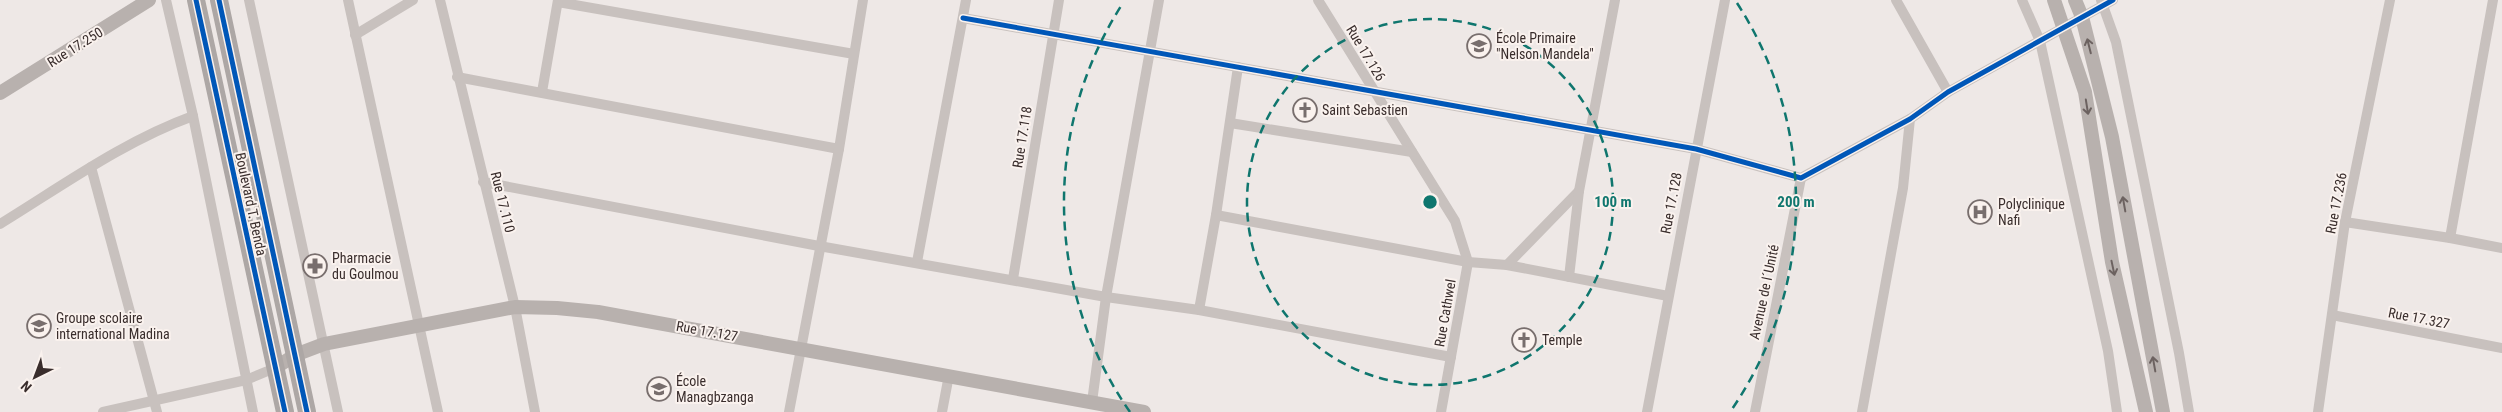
<svg xmlns="http://www.w3.org/2000/svg" width="2502" height="412" viewBox="0 0 2502 412" font-family="'Roboto Condensed',sans-serif">
  <style>
    .lines { fill: none; stroke-linecap: round; stroke-linejoin: round }
    .street { stroke: #c8c1be; stroke-width: 10 }
    .secondary { stroke: #b8b1ae; stroke-width: 14 }
    .highway { stroke: #ada7a5; stroke-width: 18 }
    .cycleway-casing { stroke: #faf2ee; stroke-width: 8 }
    .cycleway { stroke: #0057b8; stroke-width: 5 }
    .oneway { stroke: #6c6260 }
    .ring { fill: none; stroke: #0f766e; stroke-width: 2.5; stroke-dasharray: 9 6 }
    .labels { text-anchor: middle; dominant-baseline: central; stroke-width: 4; stroke-linejoin: round; paint-order: stroke }
    .poi-label { font-size: 14px; fill: #392d2c; stroke: #faf2ee; text-anchor: start }
    .street-label { font-size: 14px; fill: #392d2c; stroke: #faf2ee }
    .centre { fill: #0f766e; stroke: #faf2ee; stroke-width: 2.5 }
    .ring-label { font-size: 15px; text-anchor: middle; font-weight: bold; fill: #0f766e; stroke: #faf2ee; stroke-width: 4; stroke-linejoin: round; paint-order: stroke }
  </style>
  <rect width="100%" height="100%" fill="#eee8e6"/>
  <g class="lines">
    <!-- street -->
    <g class="street">
      <polyline points="166,0 193,116 253,412"/>
      <polyline points="249,0 338,412"/>
      <polyline points="348,0 438,412"/>
      <polyline points="440,0 515,307 535,412"/>
      <polyline points="1318,0 1455,221 1468,262 1441,412"/>
      <polyline points="1896,0 1948,92"/>
      <polyline points="2022,0 2040,41 2108,351 2117,412"/>
      <polyline points="2101,0 2116,42 2179,353 2189,412"/>
      <polyline points="558,2 854,54"/>
      <polyline points="963,18 1696,149 1801,178 1910,119 1948,92 2113,0"/>
      <polyline points="355,35 413,0"/>
      <polyline points="457,77 839,149"/>
      <polyline points="542,92 558,0"/>
      <polyline points="1230,123 1412,152"/>
      <polyline points="91,167 157,412"/>
      <polyline points="483,182 819,246 1106,297 1199,310 1451,357"/>
      <polyline points="1216,215 1468,262 1507,265 1668,296"/>
      <polyline points="2345,222 2450,238 2502,248"/>
      <path d="M0 224C62 186 124 141 193 116"/>
      <polyline points="2450,238 2493,0"/>
      <polyline points="917,262 966,0"/>
      <polyline points="1507,265 1579,191"/>
      <polyline points="1569,277 1579,191 1615,0"/>
      <polyline points="1013,279 1059,0"/>
      <polyline points="1199,310 1216,215 1238,67"/>
      <polyline points="2332,315 2502,348"/>
      <polyline points="1092,402 1106,297 1159,0"/>
      <polyline points="103,412 246,380 275,368"/>
      <polyline points="789,412 839,149 863,0"/>
      <polyline points="942,412 949,375"/>
      <polyline points="1647,412 1725,0"/>
      <polyline points="1755,412 1801,178"/>
      <polyline points="1862,412 1903,188 1910,119"/>
      <polyline points="2318,412 2345,222 2390,0"/>
    </g>
    <!-- secondary -->
    <g class="secondary">
      <polyline points="2054,0 2085,92 2112,262 2146,412"/>
      <polyline points="2075,0 2082,17 2112,137 2163,412"/>
      <polyline points="0,93 149,0"/>
      <polyline points="275,368 295,355 324,344 515,307 557,308 598,312 1144,412"/>
    </g>
    <!-- highway -->
    <g class="highway">
      <polyline points="196,0 285,412"/>
      <polyline points="219,0 307,412"/>
    </g>
    <!-- cycleway casing -->
    <g class="cycleway-casing">
      <g id="cycleway">
        <polyline points="196,0 285,412"/>
        <polyline points="219,0 307,412"/>
        <polyline points="963,18 1696,149 1801,178 1910,119 1948,92 2113,0"/>
      </g>
    </g>
    <!-- cycleway -->
    <use href="#cycleway" class="cycleway"/>
  </g>
  <!-- one-way arrows -->
  <defs><path id="oneway-shaft" d="M-6 0H5M1.5-3L5.5 0L1.5 3" fill="none" stroke-width="1.6" stroke-linecap="round" stroke-linejoin="round" transform="scale(1.25)"/></defs>
  <g class="oneway">
    <use href="#oneway-shaft" transform="translate(2089 46) rotate(-104)"/>
    <use href="#oneway-shaft" transform="translate(2087 107) rotate(81)"/>
    <use href="#oneway-shaft" transform="translate(2124 204) rotate(-100)"/>
    <use href="#oneway-shaft" transform="translate(2113 268) rotate(78)"/>
    <use href="#oneway-shaft" transform="translate(2154 364) rotate(-100)"/>
  </g>
  <!-- distance rings -->
  <g class="ring">
    <circle cx="1430" cy="202" r="183"/>
    <path d="M1130 412A366 366 0 0 1 1123 3M1737 3A366 366 0 0 1 1730 412"/>
  </g>
  <!-- icons -->
  <defs>
    <g id="school-ring" transform="scale(1.25)"><circle r="9.5" fill="#faf2ee" stroke="#786e6d" stroke-width="1.5"/><path d="M0-5L7-2L0 1L-7-2ZM-4 1L0 2.5L4 1V4Q0 6-4 4Z" fill="#786e6d"/></g>
    <g id="church-ring" transform="scale(1.25)"><circle r="9.5" fill="#faf2ee" stroke="#786e6d" stroke-width="1.5"/><path d="M-1.2-6h2.4v3.5h3.3v2.4h-3.3V6h-2.4V-.1h-3.3v-2.4h3.3Z" fill="#786e6d"/></g>
    <g id="hospital-ring" transform="scale(1.25)"><circle r="9.5" fill="#faf2ee" stroke="#786e6d" stroke-width="1.5"/><path d="M-5-5h3v3.5h4V-5h3V5h-3V1.5h-4V5h-3Z" fill="#786e6d"/></g>
    <g id="pharmacy-ring" transform="scale(1.25)"><circle r="9.5" fill="#faf2ee" stroke="#786e6d" stroke-width="1.5"/><path d="M-2-6h4v4h4v4h-4v4h-4v-4h-4v-4h4Z" fill="#786e6d"/></g>
  </defs>
  <g fill-rule="evenodd">
    <use href="#school-ring" x="1479" y="46"/>
    <use href="#church-ring" x="1305" y="110"/>
    <use href="#hospital-ring" x="1980" y="212"/>
    <use href="#pharmacy-ring" x="315" y="266"/>
    <use href="#school-ring" x="39" y="326"/>
    <use href="#church-ring" x="1524" y="340"/>
    <use href="#school-ring" x="659" y="389"/>
  </g>
  <g class="labels">
    <!-- poi labels -->
    <g class="poi-label">
      <text x="1496" y="38">École Primaire<tspan x="1496" dy="16">"Nelson Mandela"</tspan></text>
      <text x="1322" y="110">Saint Sebastien</text>
      <text x="1998" y="204">Polyclinique<tspan x="1998" dy="16">Nafi</tspan></text>
      <text x="332" y="258">Pharmacie<tspan x="332" dy="16">du Goulmou</tspan></text>
      <text x="56" y="318">Groupe scolaire<tspan x="56" dy="16">international Madina</tspan></text>
      <text x="1542" y="340">Temple</text>
      <text x="676" y="381">École<tspan x="676" dy="16">Managbzanga</tspan></text>
    </g>
    <!-- street labels -->
    <g class="street-label">
      <text transform="translate(75 47) rotate(-32)">Rue 17.250</text>
      <text transform="translate(1366 53) rotate(59)">Rue 17.126</text>
      <text transform="translate(1022 137) rotate(-81)">Rue 17.118</text>
      <text transform="translate(503 202) rotate(76)">Rue 17.110</text>
      <text transform="translate(1671 203) rotate(-79)">Rue 17.128</text>
      <text transform="translate(2336 203) rotate(-79)">Rue 17.236</text>
      <text transform="translate(251 204) rotate(78)">Boulevard T. Benda</text>
      <text transform="translate(1764 292) rotate(-78)">Avenue de l´Unité</text>
      <text transform="translate(1445 313) rotate(-80)">Rue Cathwel</text>
      <text transform="translate(2419 318) rotate(11)">Rue 17.327</text>
      <text transform="translate(707 331) rotate(10)">Rue 17.127</text>
    </g>
  </g>
  <circle cx="1430" cy="202" r="8" class="centre"/>
  <g class="ring-label">
    <text x="1613" y="207">100 m</text>
    <text x="1796" y="207">200 m</text>
  </g>
  <!-- north arrow -->
  <g transform="translate(35 377) rotate(222)" stroke="#faf2ee" stroke-width="4" paint-order="stroke">
  <path d="M0-4L9 19L0 12L-9 19Z" fill="#392d2c"/>
  <text y="-8" font-size="14" font-weight="bold" text-anchor="middle" fill="#392d2c">N</text>
  </g>
</svg>
